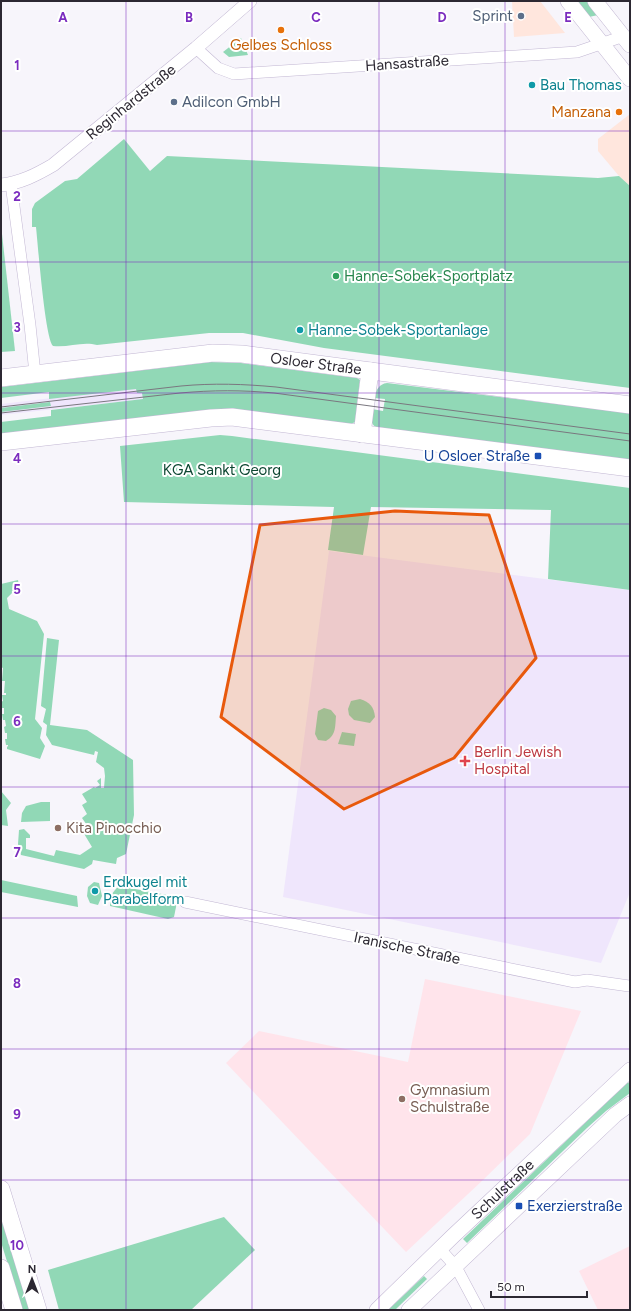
<svg xmlns="http://www.w3.org/2000/svg" width="631" height="1311" viewBox="0 0 631 1311" font-family="Figtree,sans-serif">
  <style>
    .commercial { fill: #ffe6dd }
    .built { fill: #efe6fc }
    .education { fill: #ffe4eb }
    .green { fill: #91d8b6 }
    .lines { fill: none; stroke-linecap: round; stroke-linejoin: round }
    .minor-casing { stroke: #c2b7d3; stroke-width: 12 }
    .tertiary-casing { stroke: #c2b7d3; stroke-width: 14 }
    .secondary-casing { stroke: #c2b7d3; stroke-width: 16 }
    .primary-casing { stroke: #c2b7d3; stroke-width: 18 }
    .minor { stroke: #fff; stroke-width: 11 }
    .tertiary { stroke: #fff; stroke-width: 13 }
    .secondary { stroke: #fff; stroke-width: 15 }
    .primary { stroke: #fff; stroke-width: 17 }
    .tram { stroke: #7a777f; stroke-width: 1 }
    .marked { fill: #e8590c; fill-opacity: 0.2; stroke: #e8590c; stroke-width: 3; stroke-linejoin: round }
    .grid { fill: none; stroke: #7b2cbf; stroke-width: 1; stroke-opacity: 0.55 }
    .service-dot { fill: #5c6f8a; stroke: #fff; stroke-width: 1.5 }
    .food-dot { fill: #e8710a; stroke: #fff; stroke-width: 1.5 }
    .culture-dot { fill: #0f9aa8; stroke: #fff; stroke-width: 1.5 }
    .leisure-dot { fill: #2e9e5b; stroke: #fff; stroke-width: 1.5 }
    .transit-dot { fill: #1a4fb4; stroke: #fff; stroke-width: 1.5 }
    .health-dot { fill: #e0444e; stroke: #fff; stroke-width: 1.5 }
    .education-dot { fill: #8d6e63; stroke: #fff; stroke-width: 1.5 }
    .labels { text-anchor: middle; dominant-baseline: central; stroke-width: 4; stroke-linejoin: round; paint-order: stroke }
    .service-label { font-size: 15px; fill: #4e5e75; stroke: #fff; text-anchor: end }
    .food-label { font-size: 15px; fill: #c56008; stroke: #fff }
    .street-label { font-size: 15px; fill: #2c2832; stroke: #fff }
    .culture-label { font-size: 15px; fill: #0d838f; stroke: #fff; text-anchor: start }
    .leisure-label { font-size: 15px; fill: #27864d; stroke: #fff; text-anchor: start }
    .transit-label { font-size: 15px; fill: #164399; stroke: #fff; text-anchor: end }
    .park-label { font-size: 15px; fill: #0d4732; stroke: #fff }
    .health-label { font-size: 15px; fill: #be3a42; stroke: #fff; text-anchor: start }
    .education-label { font-size: 15px; fill: #785e54; stroke: #fff; text-anchor: start }
    .grid-label { font-size: 13px; text-anchor: middle; font-weight: bold; fill: #7b2cbf; stroke: #fff; stroke-width: 4; stroke-linejoin: round; paint-order: stroke }
  </style>
  <rect width="100%" height="100%" fill="#f7f5fb"/>
  <!-- commercial -->
  <g class="commercial">
    <polygon points="512,1 540,1 565,33 514,37"/>
    <polygon points="630,114 630,186 619,176 598,151 598,139"/>
  </g>
  <!-- built -->
  <g class="built">
    <polygon points="172,384 174,396 1,415 1,404"/>
    <polygon points="329,551 630,590 630,892 601,963 283,897"/>
  </g>
  <!-- education -->
  <g class="education">
    <polygon points="425,979 581,1011 530,1134 483,1180 406,1252 226,1063 259,1031 408,1062"/>
    <polygon points="630,1246 630,1310 598,1310 579,1271"/>
  </g>
  <!-- green -->
  <g class="green">
    <polygon points="576,1 587,1 598,15 589,17"/>
    <polygon points="241,38 248,55 229,57 223,52"/>
    <path d="M124 139 150 171 167 156 598 178 619 176 630 186V388L324 348 243 333H209L97 345C82 341 68 348 53 346 45 339 38 245 36 227H32V209L35 203 65 181 77 179Z"/>
    <polygon points="1,225 15,351 1,352"/>
    <polygon points="211,362 241,363 357,378 360,380 355,422 351,424 225,409 1,434 1,422 51,416 51,410 143,399 142,393 137,393 136,389 49,399 49,392 1,398 1,387"/>
    <path d="M387 383 630 413V460L376 427C369 423 372 415 372 409L383 411 385 399 374 398C376 390 379 384 387 383Z"/>
    <polygon points="50,402 51,406 1,412 1,408"/>
    <polygon points="220,435 232,436 630,488 630,590 548,579 551,510 371,507 363,555 328,550 334,507 124,502 120,446"/>
    <polygon points="18,580 19,586 7,598 9,609 37,621 44,634 35,719 42,728 40,738 45,746 40,759 7,749 7,747 8,746 8,745 6,745 5,739 7,739 7,733 5,733 4,727 6,726 5,720 3,720 2,714 4,714 4,708 2,708 1,702 3,701 2,695 6,695 6,693 4,693 5,681 2,681 3,668 1,667 1,662 2,662 1,656 1,584"/>
    <polygon points="47,638 59,640 50,725 87,730 133,760 134,815 126,854 117,858 116,864 93,860 92,864 84,869 21,855 18,844 19,830 24,829 30,835 30,838 26,838 26,849 54,856 56,850 80,855 92,847 83,832 89,828 82,818 87,814 82,805 87,802 82,794 94,787 95,788 100,785 97,781 101,778 101,788 104,788 105,776 104,768 96,762 98,752 95,751 94,755 52,745 46,735 47,725 43,722 46,709 41,706"/>
    <path d="M360 699C370 702 374 707 375 717L370 723 354 720 349 715 348 709 351 701Z"/>
    <path d="M324 708 331 710 336 716C335 728 336 735 326 741L318 740 315 734 318 711Z"/>
    <polygon points="342,732 356,734 354,746 338,744"/>
    <polygon points="1,791 11,803 6,810 8,826 1,825"/>
    <polygon points="41,802 50,802 50,821 21,822 22,813 26,806"/>
    <polygon points="1,880 77,896 78,907 1,892"/>
    <polygon points="94,882 99,883 102,896 98,905 90,903 87,896 88,887"/>
    <path d="M119 886 178 897 174 917 168 919 110 906C110 897 112 892 119 886Z"/>
    <polygon points="628,1082 630,1085 630,1093 606,1111 587,1128 467,1243 463,1239"/>
    <polygon points="1,1213 30,1310 22,1310 1,1242"/>
    <polygon points="224,1217 255,1250 191,1310 59,1310 48,1270"/>
    <polygon points="424,1276 427,1279 395,1310 388,1310"/>
  </g>
  <g class="lines">
    <!-- minor casing -->
    <g class="minor-casing">
      <g id="minor">
        <polyline points="196,48 218,68 234,74 577,52 624,36"/>
        <polyline points="11,184 30,325 35,374"/>
        <polyline points="185,902 575,982 587,980 629,986"/>
        <polyline points="440,1249 456,1267 479,1310"/>
      </g>
    </g>
    <!-- tertiary casing -->
    <g class="tertiary-casing">
      <path id="tertiary" d="M1 185C20 183 36 175 53 165L196 48 250 1"/>
    </g>
    <!-- secondary casing -->
    <g class="secondary-casing">
      <g id="secondary">
        <polyline points="568,1 630,79"/>
        <polyline points="595,1 630,45"/>
        <path id="s1" d="M377 1310 453 1236 630 1070"/>
        <polyline points="409,1310 615,1115 630,1104"/>
      </g>
    </g>
    <!-- primary casing -->
    <g class="primary-casing">
      <g id="primary">
        <path id="s2" d="M1 378 213 353 242 354 630 405"/>
        <polyline points="362,434 370,371"/>
        <polyline points="1,442 211,418 232,417 630,468"/>
        <polyline points="1,1189 38,1310"/>
        <polyline points="1,1268 14,1310"/>
      </g>
    </g>
    <!-- minor -->
    <use href="#minor" class="minor"/>
    <!-- tertiary -->
    <use href="#tertiary" class="tertiary"/>
    <!-- secondary -->
    <use href="#secondary" class="secondary"/>
    <!-- primary -->
    <use href="#primary" class="primary"/>
    <!-- tram -->
    <g class="tram">
      <path d="M1 407 181 386C213 383 244 384 276 387L630 434"/>
      <path d="M1 413 180 393C212 390 243 390 274 393L630 441"/>
    </g>
  </g>
  <!-- marked area -->
  <path class="marked" d="M395 511 489 515 536 658 454 758 344 809 221 717 260 525Z"/>
  <!-- grid -->
  <path class="grid" d="M126 1V1310M252 1V1310M379 1V1310M505 1V1310M1 131H630M1 262H630M1 393H630M1 524H630M1 656H630M1 787H630M1 918H630M1 1049H630M1 1180H630"/>
  <!-- markers -->
  <g class="service-dot">
    <circle cx="521" cy="16" r="4"/>
    <circle cx="174" cy="102" r="4"/>
  </g>
  <g class="food-dot">
    <circle cx="281" cy="30" r="4"/>
    <circle cx="619" cy="112" r="4"/>
  </g>
  <g class="culture-dot">
    <circle cx="532" cy="85" r="4"/>
    <circle cx="300" cy="330" r="4"/>
    <circle cx="95" cy="891" r="4"/>
  </g>
  <circle class="leisure-dot" cx="336" cy="276" r="4"/>
  <g class="transit-dot">
    <rect x="534" y="452" width="8" height="8" rx="2"/>
    <rect x="515" y="1202" width="8" height="8" rx="2"/>
  </g>
  <path class="health-dot" d="M463 755h4v4h4v4h-4v4h-4v-4h-4v-4h4z"/>
  <g class="education-dot">
    <circle cx="58" cy="828" r="4"/>
    <circle cx="402" cy="1099" r="4"/>
  </g>
  <g class="labels">
    <!-- service labels -->
    <g class="service-label">
      <text x="513" y="16">Sprint</text>
      <text x="182" y="102" text-anchor="start">Adilcon GmbH</text>
    </g>
    <!-- food labels -->
    <g class="food-label">
      <text x="281" y="45">Gelbes Schloss</text>
      <text x="611" y="112" text-anchor="end">Manzana</text>
    </g>
    <!-- street labels -->
    <g class="street-label">
      <text transform="translate(407 63) rotate(-4)">Hansastraße</text>
      <text transform="translate(131 102) rotate(-39)">Reginhardstraße</text>
      <text stroke="none"><textPath href="#s2" startOffset="317">Osloer Straße</textPath></text>
      <text transform="translate(407 948) rotate(12)">Iranische Straße</text>
      <text stroke="none"><textPath href="#s1" startOffset="174">Schulstraße</textPath></text>
    </g>
    <!-- culture labels -->
    <g class="culture-label">
      <text x="540" y="85">Bau Thomas</text>
      <text x="308" y="330">Hanne-Sobek-Sportanlage</text>
      <text x="103" y="882">Erdkugel mit<tspan x="103" dy="17">Parabelform</tspan></text>
    </g>
    <!-- leisure labels -->
    <g class="leisure-label">
      <text x="344" y="276">Hanne-Sobek-Sportplatz</text>
    </g>
    <!-- transit labels -->
    <g class="transit-label">
      <text x="530" y="456">U Osloer Straße</text>
      <text x="527" y="1206" text-anchor="start">Exerzierstraße</text>
    </g>
    <!-- park labels -->
    <g class="park-label">
      <text x="222" y="470">KGA Sankt Georg</text>
    </g>
    <!-- health labels -->
    <g class="health-label">
      <text x="474" y="752">Berlin Jewish<tspan x="474" dy="17">Hospital</tspan></text>
    </g>
    <!-- education labels -->
    <g class="education-label">
      <text x="66" y="828">Kita Pinocchio</text>
      <text x="410" y="1090">Gymnasium<tspan x="410" dy="17">Schulstraße</tspan></text>
    </g>
  </g>
  <g class="grid-label">
    <text x="63" y="22">A</text>
    <text x="189" y="22">B</text>
    <text x="316" y="22">C</text>
    <text x="442" y="22">D</text>
    <text x="568" y="22">E</text>
    <text x="17" y="70">1</text>
    <text x="17" y="201">2</text>
    <text x="17" y="332">3</text>
    <text x="17" y="463">4</text>
    <text x="17" y="594">5</text>
    <text x="17" y="726">6</text>
    <text x="17" y="857">7</text>
    <text x="17" y="988">8</text>
    <text x="17" y="1119">9</text>
    <text x="17" y="1250">10</text>
  </g>
  <!-- border -->
  <rect width="631" height="1311" fill="none" stroke="#2c2832" stroke-width="4"/>
  <!-- north arrow -->
  <g transform="translate(32 1279)" stroke="#ffffff" stroke-width="3" paint-order="stroke">
  <path d="M0-3L7 15L0 10L-7 15Z" fill="#2c2832"/>
  <text y="-6" font-size="11" font-weight="bold" text-anchor="middle" fill="#2c2832">N</text>
  </g>
  <!-- scale -->
  <path d="M491 1291v6h96v-6" fill="none" stroke="#2c2832" stroke-width="2"/>
  <text x="497" y="1291" font-size="12" fill="#2c2832" stroke="#ffffff" stroke-width="3" paint-order="stroke">50 m</text>
</svg>
